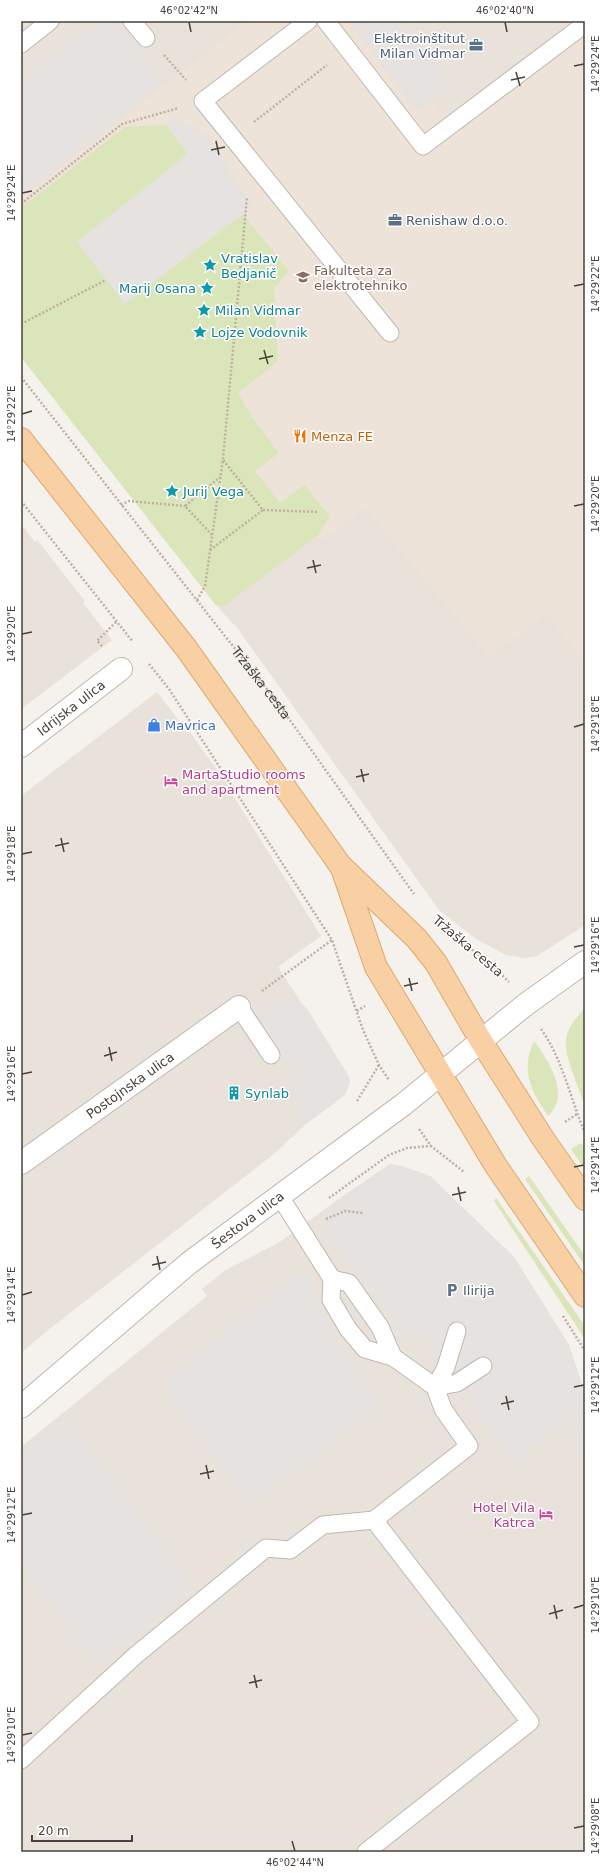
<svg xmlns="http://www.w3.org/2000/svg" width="606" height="1873" viewBox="0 0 606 1873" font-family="'DejaVu Sans',sans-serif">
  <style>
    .residential { fill: #e9e2db }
    .education { fill: #ede3d8 }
    .grass { fill: #dae6b9 }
    .parking { fill: #e5e2e0 }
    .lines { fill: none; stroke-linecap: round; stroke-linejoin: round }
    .service-casing { stroke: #c0b7af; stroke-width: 19 }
    .minor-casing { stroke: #c0b7af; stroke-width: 24 }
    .tertiary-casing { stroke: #c0b7af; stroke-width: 24 }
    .primary-casing { stroke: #ddaa73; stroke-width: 24 }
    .path { stroke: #c1b0a2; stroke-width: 2.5; stroke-dasharray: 2 2; stroke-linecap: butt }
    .service { stroke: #fff; stroke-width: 17 }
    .minor { stroke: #fff; stroke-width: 22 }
    .tertiary { stroke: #fff; stroke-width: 22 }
    .primary { stroke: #f8d0a3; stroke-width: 22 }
    .ticks { fill: none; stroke: #4a413a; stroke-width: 1.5 }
    .labels { text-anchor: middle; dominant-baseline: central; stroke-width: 3; stroke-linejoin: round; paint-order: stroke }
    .service-label { font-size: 13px; fill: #4e5e75; stroke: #fff; text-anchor: start }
    .culture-label { font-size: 13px; fill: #0d838f; stroke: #fff; text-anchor: start }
    .education-label { font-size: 13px; fill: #785e54; stroke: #fff; text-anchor: start }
    .food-label { font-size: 13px; fill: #c56008; stroke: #fff; text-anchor: start }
    .street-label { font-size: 13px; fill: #4a413a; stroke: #fff }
    .shop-label { font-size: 13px; fill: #366cbe; stroke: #fff; text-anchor: start }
    .hotel-label { font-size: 13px; fill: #b23c85; stroke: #fff; text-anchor: start }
    .neatline { fill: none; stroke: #4a413a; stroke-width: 1.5 }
    .ticks-label { font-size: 10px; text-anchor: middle; fill: #4a413a }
  </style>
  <rect width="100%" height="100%" fill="#f5f1ed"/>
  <!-- residential -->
  <g class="residential">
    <polygon points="21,21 585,21 585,925 537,956 525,958 506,955 476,939 439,910 238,629 216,605 21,357"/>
    <polygon points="21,524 35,542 37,540 85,601 83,603 112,640 21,709"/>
    <polygon points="157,692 180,722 182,721 230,788 229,789 321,936 278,967 348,1075 350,1082 345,1095 306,1124 274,1154 47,1331 21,1353 21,796"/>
    <polygon points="390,1164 401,1166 430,1176 514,1257 569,1345 585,1394 585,1852 21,1852 21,1447 207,1296 202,1289 224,1271 280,1242 329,1206"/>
  </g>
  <!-- education -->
  <polygon class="education" points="247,21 371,21 448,120 585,21 585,663 547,614 489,657 365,508 325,539 316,537 224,606 216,605 21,357 21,198"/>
  <!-- grass -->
  <g class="grass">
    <polygon points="166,125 188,154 77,242 125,303 243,214 289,271 274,288 278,361 238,393 252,417 279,453 255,471 280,503 305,485 330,517 316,537 224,606 216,605 21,357 21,208 125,127"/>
    <path d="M584 1009 585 1010V1106C580 1091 564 1056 566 1041 567 1028 576 1018 584 1009Z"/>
    <path d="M534 1041C549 1061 571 1095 548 1116 531 1091 520 1071 534 1041Z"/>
    <polygon points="581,1143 585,1149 585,1170 571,1149"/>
    <polygon points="529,1176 585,1256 585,1266 525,1179"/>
    <polygon points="496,1198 585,1326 585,1339 494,1201"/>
  </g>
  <!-- parking -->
  <g class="parking">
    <polygon points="98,21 117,21 163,82 21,193 21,79"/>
    <polygon points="348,21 404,21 452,84 417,111"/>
    <polygon points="174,118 212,136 209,139 223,158 238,187 252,206 125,304 77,242 188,154 166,125"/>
    <polygon points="290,999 298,1001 306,1007 348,1075 350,1082 345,1095 306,1124 289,1098 305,1086 257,1014 272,1003"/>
    <polygon points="390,1164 401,1166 430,1176 514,1257 569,1345 585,1394 585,1409 512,1463 429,1343 394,1322 324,1228 329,1206"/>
    <polygon points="304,1268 329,1330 382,1406 251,1505 163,1390 173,1373"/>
    <polygon points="66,1418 196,1587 99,1665 21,1570 21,1454"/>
    <polygon points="585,1420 585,1458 569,1429"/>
  </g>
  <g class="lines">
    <!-- service casing -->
    <g class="service-casing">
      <g id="service">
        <polyline points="132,21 146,38"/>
        <polyline points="308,21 203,101 390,333"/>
        <polyline points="326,21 423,146 585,24"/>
        <polyline points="21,44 50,21"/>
        <polyline points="239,1007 271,1055"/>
        <polyline points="279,1195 332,1279 331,1300 348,1329 365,1349 393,1357 435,1387 443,1409 469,1446 374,1520 530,1722 366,1852"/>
        <polyline points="332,1279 349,1283 380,1327 393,1357"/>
        <polyline points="435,1387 446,1367 457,1331"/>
        <polyline points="435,1387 457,1383 483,1366"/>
        <polyline points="21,1760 136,1655 266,1548 290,1550 323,1525 374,1520"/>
      </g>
    </g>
    <!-- minor casing -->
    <g class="minor-casing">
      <g id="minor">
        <path id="s2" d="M21 746 121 669"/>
        <path id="s3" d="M21 1163 239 1007"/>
      </g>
    </g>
    <!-- tertiary casing -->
    <g class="tertiary-casing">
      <g id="tertiary">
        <path id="s4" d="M21 1407 189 1263 404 1104 525 1005 585 962"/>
      </g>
    </g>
    <!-- primary casing -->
    <g class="primary-casing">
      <g id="primary">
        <polyline points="21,439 186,648 340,865 417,939 436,963 481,1041 542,1137 585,1199"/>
        <polyline points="342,868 376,967 496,1166 585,1296"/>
      </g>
    </g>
    <!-- path -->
    <g class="path">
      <polyline points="164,55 186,80"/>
      <polyline points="254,122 327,65"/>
      <polyline points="21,204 122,124 179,108"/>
      <polyline points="21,324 106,280"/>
      <path id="s1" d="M21 377 277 702 414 894"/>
      <polyline points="21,501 133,642"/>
      <polyline points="121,505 129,501 185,506"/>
      <polyline points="263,510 319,512"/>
      <polyline points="212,535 185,506 220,477"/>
      <polyline points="210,550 263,510 223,460"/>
      <polyline points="197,600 205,586 223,459 247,197"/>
      <polyline points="102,646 97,641 117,621"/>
      <polyline points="149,664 169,689 332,940 363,1030 379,1065 389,1080"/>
      <polyline points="453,935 492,965 509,982"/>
      <polyline points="262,991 332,940"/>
      <polyline points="357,1011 365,1006"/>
      <path d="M541 1029C563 1060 570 1098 585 1133"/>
      <polyline points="357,1101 379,1065"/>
      <polyline points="565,1122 577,1114"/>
      <polyline points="419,1129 431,1146 464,1172"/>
      <polyline points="329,1198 389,1155 407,1148 431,1146"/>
      <polyline points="326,1219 345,1211 363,1213"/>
      <polyline points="563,1316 585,1351"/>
    </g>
    <!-- service -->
    <use href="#service" class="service"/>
    <!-- minor -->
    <use href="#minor" class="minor"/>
    <!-- tertiary -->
    <use href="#tertiary" class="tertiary"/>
    <!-- primary -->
    <use href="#primary" class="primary"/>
  </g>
  <!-- ticks -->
  <path class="ticks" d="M189 22 191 32M505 22 507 32M574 66 584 64M516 72 520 86M511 80 525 77M216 141 219 155M211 150 225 147M22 193 32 191M574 286 584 284M264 350 268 364M259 359 273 356M22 414 32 411M574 506 584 504M313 560 316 573M307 568 321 565M22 634 32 632M574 727 584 724M361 769 364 782M356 777 369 774M61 838 64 852M55 846 69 843M22 854 32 852M574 947 584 945M409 978 412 991M404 986 418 983M109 1047 112 1061M104 1056 117 1052M22 1074 32 1072M574 1167 584 1165M458 1187 461 1201M452 1195 466 1192M157 1256 160 1270M152 1265 166 1262M22 1295 32 1292M574 1387 584 1385M506 1396 509 1410M501 1404 514 1401M206 1465 209 1479M200 1474 214 1471M22 1515 32 1513M554 1605 557 1619M574 1608 584 1605M549 1614 563 1610M254 1675 257 1688M249 1683 262 1680M22 1735 32 1733M574 1828 584 1826M292 1841 295 1851"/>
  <!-- icons -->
  <defs>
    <g id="office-bare" transform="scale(1.08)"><path d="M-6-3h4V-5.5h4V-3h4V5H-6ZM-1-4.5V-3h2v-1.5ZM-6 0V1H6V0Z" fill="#5c6f8a" stroke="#fff" stroke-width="2.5" paint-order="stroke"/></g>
    <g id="sight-bare" transform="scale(1.08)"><path d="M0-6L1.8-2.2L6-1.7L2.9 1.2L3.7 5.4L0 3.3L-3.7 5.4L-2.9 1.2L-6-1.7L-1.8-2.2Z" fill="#0f9aa8" stroke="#fff" stroke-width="2.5" paint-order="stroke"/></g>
    <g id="university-bare" transform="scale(1.08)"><path d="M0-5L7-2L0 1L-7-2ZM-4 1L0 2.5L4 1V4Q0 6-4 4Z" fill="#8d6e63" stroke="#fff" stroke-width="2.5" paint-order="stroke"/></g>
    <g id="restaurant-bare" transform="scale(1.08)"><path d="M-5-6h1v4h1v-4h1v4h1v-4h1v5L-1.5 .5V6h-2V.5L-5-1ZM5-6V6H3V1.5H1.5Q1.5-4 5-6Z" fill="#e8710a" stroke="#fff" stroke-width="2.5" paint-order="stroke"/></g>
    <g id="shop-bare" transform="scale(1.08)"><path d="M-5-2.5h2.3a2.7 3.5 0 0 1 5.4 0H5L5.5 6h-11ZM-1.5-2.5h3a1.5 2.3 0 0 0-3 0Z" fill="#3f7fe0" stroke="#fff" stroke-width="2.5" paint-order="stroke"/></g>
    <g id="hotel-bare" transform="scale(1.08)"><path d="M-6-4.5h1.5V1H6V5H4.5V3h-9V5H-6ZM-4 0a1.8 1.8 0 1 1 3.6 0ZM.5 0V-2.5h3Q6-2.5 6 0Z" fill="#d1479c" stroke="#fff" stroke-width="2.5" paint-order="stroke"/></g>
    <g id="building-bare" transform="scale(1.08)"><path d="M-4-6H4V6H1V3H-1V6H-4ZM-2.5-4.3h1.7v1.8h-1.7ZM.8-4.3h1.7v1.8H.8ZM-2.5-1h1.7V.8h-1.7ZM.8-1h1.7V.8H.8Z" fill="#0f9aa8" stroke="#fff" stroke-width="2.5" paint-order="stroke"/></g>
    <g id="parking-bare" transform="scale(1.08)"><path d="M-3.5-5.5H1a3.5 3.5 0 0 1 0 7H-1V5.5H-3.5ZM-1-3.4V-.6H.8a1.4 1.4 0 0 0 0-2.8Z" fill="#5c6f8a" stroke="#fff" stroke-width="2.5" paint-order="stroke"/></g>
  </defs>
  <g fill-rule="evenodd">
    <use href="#office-bare" x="476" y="45"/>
    <use href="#office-bare" x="395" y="220"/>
    <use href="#sight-bare" x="210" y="265"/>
    <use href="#university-bare" x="303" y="277"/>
    <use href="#sight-bare" x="207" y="288"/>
    <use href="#sight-bare" x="204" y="310"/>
    <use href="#sight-bare" x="200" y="332"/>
    <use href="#restaurant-bare" x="300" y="436"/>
    <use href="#sight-bare" x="172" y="491"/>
    <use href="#shop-bare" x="154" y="725"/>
    <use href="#hotel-bare" x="171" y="781"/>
    <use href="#building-bare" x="234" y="1093"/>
    <use href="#parking-bare" x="452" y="1290"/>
    <use href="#hotel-bare" x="546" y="1514"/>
  </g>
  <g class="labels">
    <!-- service labels -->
    <g class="service-label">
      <text x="465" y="38" text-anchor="end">Elektroinštitut<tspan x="465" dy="15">Milan Vidmar</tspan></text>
      <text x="406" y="220">Renishaw d.o.o.</text>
      <text x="463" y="1290">Ilirija</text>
    </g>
    <!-- culture labels -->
    <g class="culture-label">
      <text x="221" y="258">Vratislav<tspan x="221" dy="15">Bedjanič</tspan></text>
      <text x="196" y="288" text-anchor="end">Marij Osana</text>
      <text x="215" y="310">Milan Vidmar</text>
      <text x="211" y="332">Lojze Vodovnik</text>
      <text x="183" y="491">Jurij Vega</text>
      <text x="245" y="1093">Synlab</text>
    </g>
    <!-- education labels -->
    <g class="education-label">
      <text x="314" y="270">Fakulteta za<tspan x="314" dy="15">elektrotehniko</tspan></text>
    </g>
    <!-- food labels -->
    <g class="food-label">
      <text x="311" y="436">Menza FE</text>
    </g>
    <!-- street labels -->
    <g class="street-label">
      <text stroke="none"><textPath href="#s1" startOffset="389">Tržaška cesta</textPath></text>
      <text stroke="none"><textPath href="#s2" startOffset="63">Idrijska ulica</textPath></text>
      <text transform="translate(468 946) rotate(40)">Tržaška cesta</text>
      <text stroke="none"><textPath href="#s3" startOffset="134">Postojnska ulica</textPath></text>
      <text stroke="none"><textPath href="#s4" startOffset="294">Šestova ulica</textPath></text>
    </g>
    <!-- shop labels -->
    <g class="shop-label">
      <text x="165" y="725">Mavrica</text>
    </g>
    <!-- hotel labels -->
    <g class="hotel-label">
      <text x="182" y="774">MartaStudio rooms<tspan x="182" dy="15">and apartment</tspan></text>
      <text x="535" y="1507" text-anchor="end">Hotel Vila<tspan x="535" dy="15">Katrca</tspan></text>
    </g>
  </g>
  <!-- border -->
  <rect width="606" height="1873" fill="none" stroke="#ffffff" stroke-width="44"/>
  <!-- scale -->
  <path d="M32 1835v6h100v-6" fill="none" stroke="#4a413a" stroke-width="2"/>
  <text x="38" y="1835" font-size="12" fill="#4a413a" stroke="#ffffff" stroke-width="3" paint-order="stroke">20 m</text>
  <rect x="22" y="22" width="562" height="1829" class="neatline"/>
  <g class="ticks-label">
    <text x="189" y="14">46°02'42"N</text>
    <text x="505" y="14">46°02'40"N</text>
    <text transform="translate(595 64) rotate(-90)" y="4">14°29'24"E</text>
    <text transform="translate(11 193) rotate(-90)" y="4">14°29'24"E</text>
    <text transform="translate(595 284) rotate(-90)" y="4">14°29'22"E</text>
    <text transform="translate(11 414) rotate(-90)" y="4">14°29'22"E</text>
    <text transform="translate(595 504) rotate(-90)" y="4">14°29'20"E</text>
    <text transform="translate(11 634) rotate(-90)" y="4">14°29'20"E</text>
    <text transform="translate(595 724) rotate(-90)" y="4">14°29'18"E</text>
    <text transform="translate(11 854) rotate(-90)" y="4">14°29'18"E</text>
    <text transform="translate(595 945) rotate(-90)" y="4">14°29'16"E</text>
    <text transform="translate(11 1074) rotate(-90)" y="4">14°29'16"E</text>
    <text transform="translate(595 1165) rotate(-90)" y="4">14°29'14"E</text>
    <text transform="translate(11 1295) rotate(-90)" y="4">14°29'14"E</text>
    <text transform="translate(595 1385) rotate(-90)" y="4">14°29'12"E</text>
    <text transform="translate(11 1515) rotate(-90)" y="4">14°29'12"E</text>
    <text transform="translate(595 1605) rotate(-90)" y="4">14°29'10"E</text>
    <text transform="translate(11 1735) rotate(-90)" y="4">14°29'10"E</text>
    <text transform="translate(595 1826) rotate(-90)" y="4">14°29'08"E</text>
    <text x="295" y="1866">46°02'44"N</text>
  </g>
</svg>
